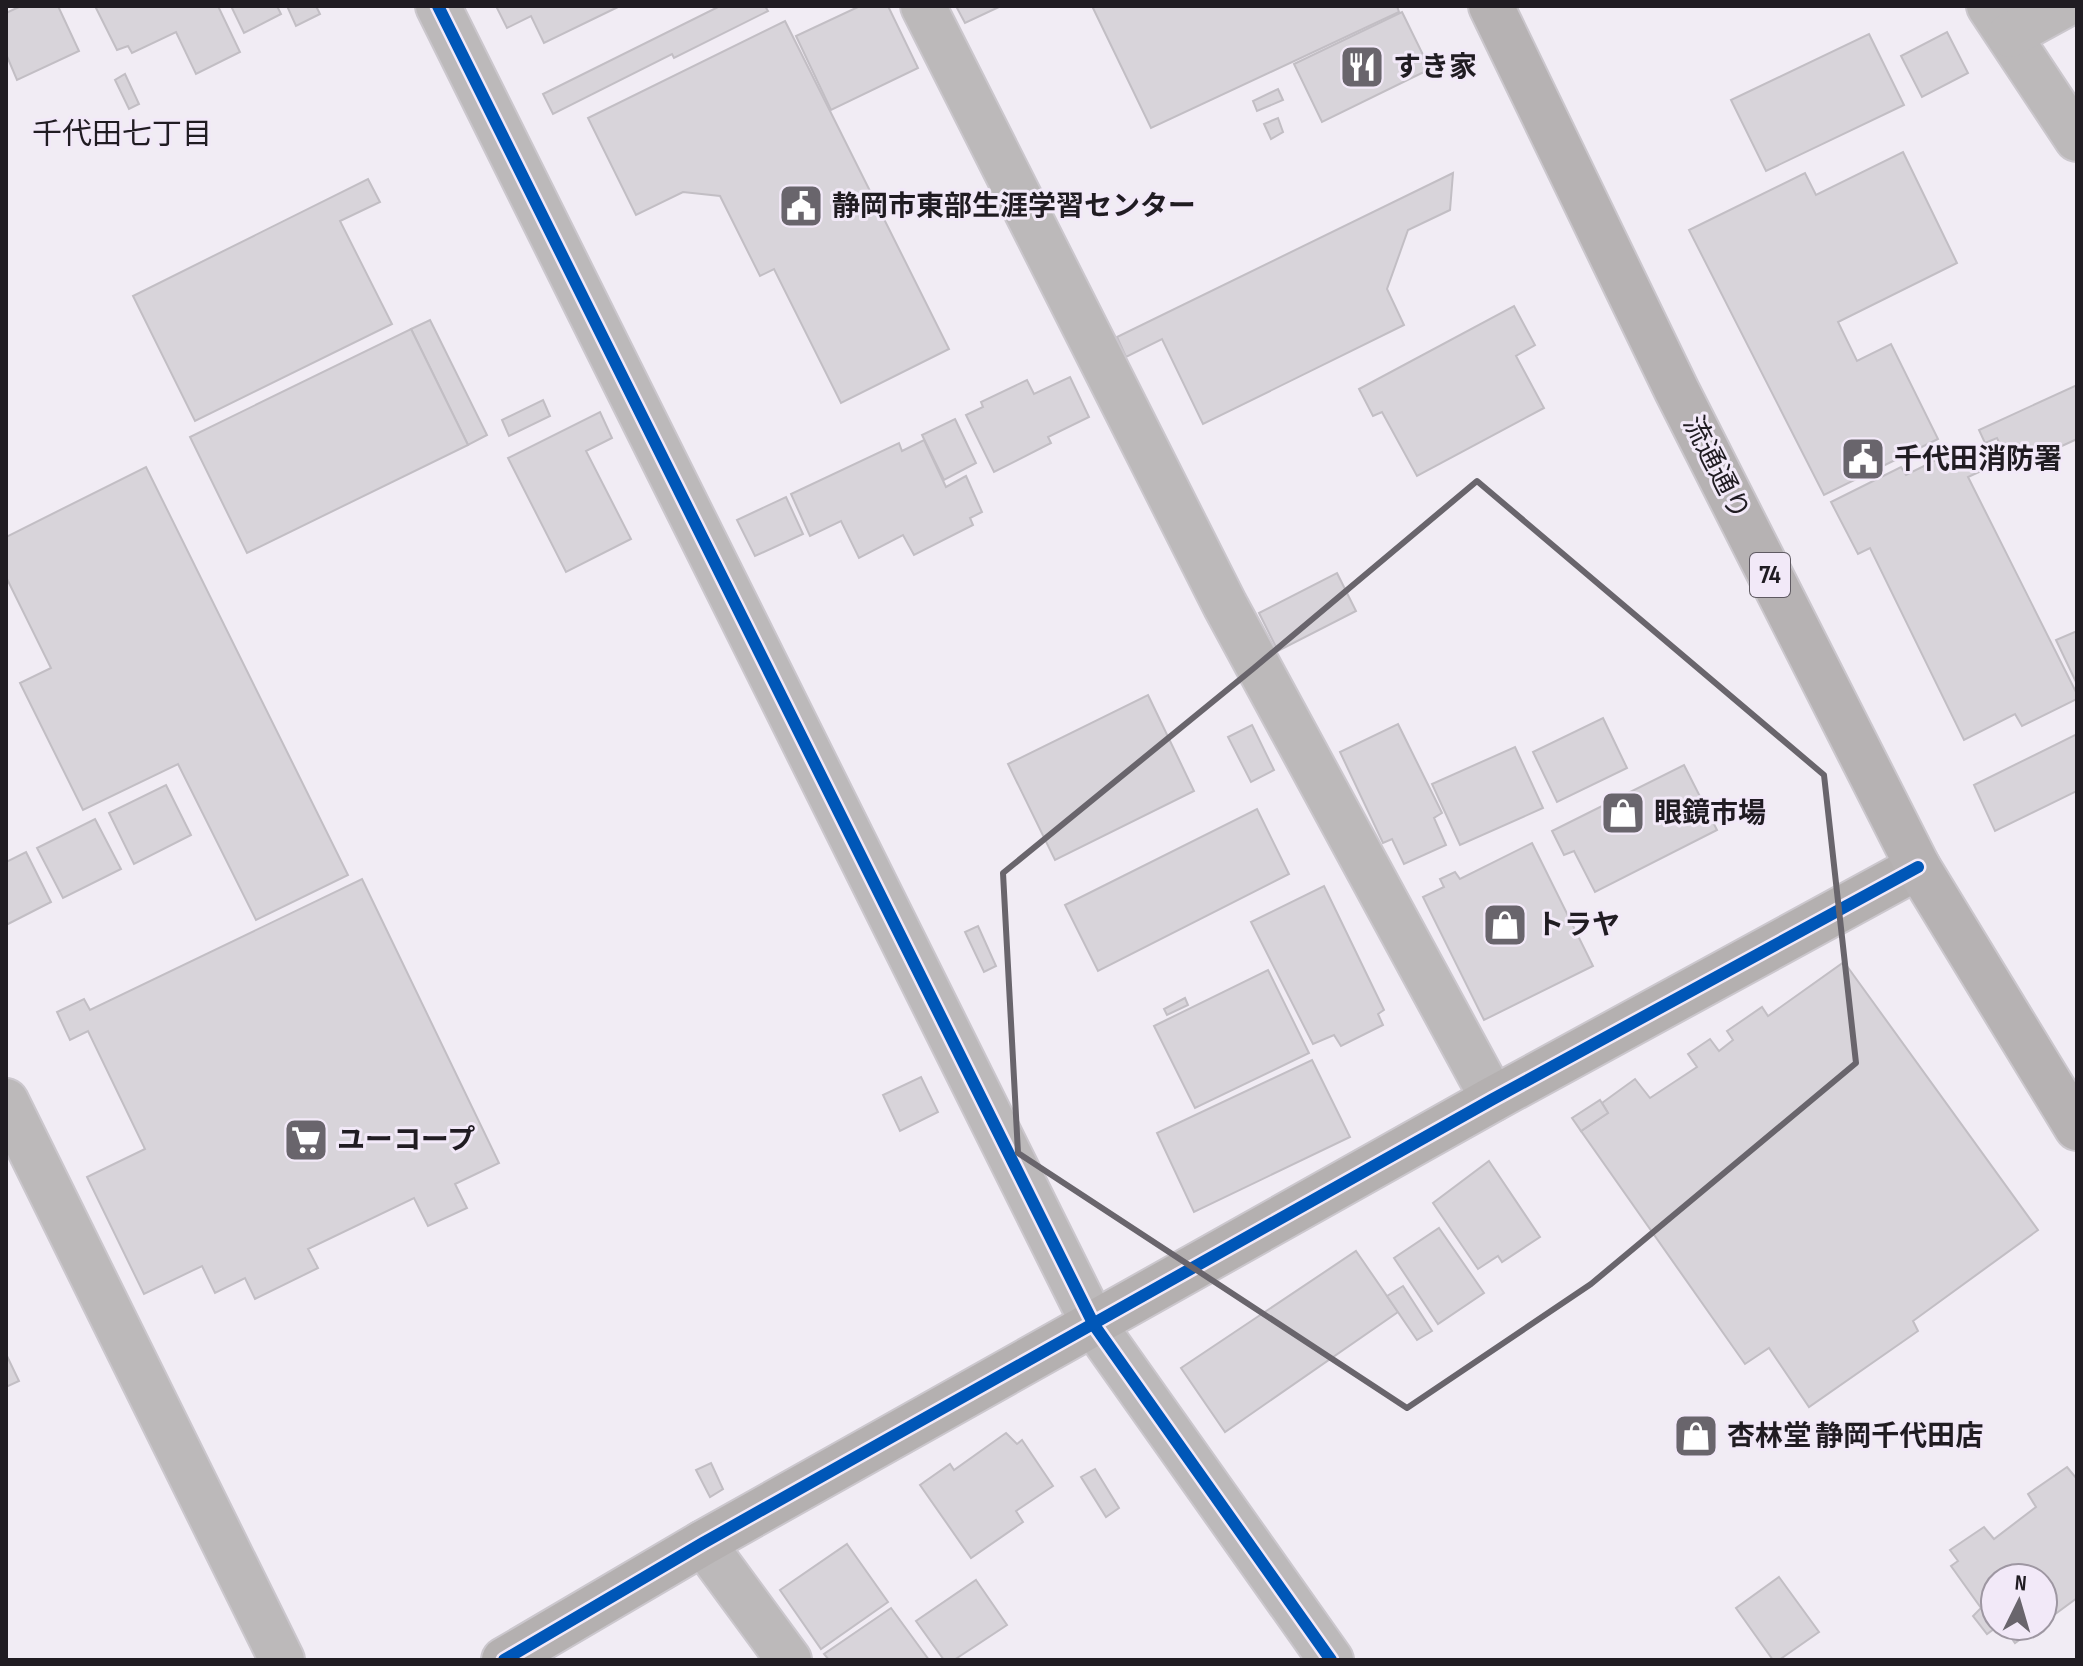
<svg xmlns="http://www.w3.org/2000/svg" width="2083" height="1666" viewBox="0 0 2083 1666" font-family="'Sofia Sans Condensed','Noto Sans JP',sans-serif">
  <style>
    .building { fill: #d8d4da; stroke: #c2bec4; stroke-width: 2 }
    .lines { fill: none; stroke-linecap: round; stroke-linejoin: round }
    .street-casing { stroke: #cbc7cd; stroke-width: 48 }
    .secondary-casing { stroke: #cbc7cd; stroke-width: 48 }
    .primary-casing { stroke: #cbc7cd; stroke-width: 48 }
    .street { stroke: #bcb9ba; stroke-width: 44 }
    .secondary { stroke: #b4b0b0; stroke-width: 44 }
    .primary { stroke: #b6b2b3; stroke-width: 44 }
    .cycleway-casing { stroke: #f2e9f8; stroke-width: 17 }
    .cycleway { stroke: #0057b8; stroke-width: 12 }
    .marked { fill: none; stroke: #69656c; stroke-width: 6; stroke-linejoin: round }
    .labels { text-anchor: middle; dominant-baseline: central; stroke-width: 6; stroke-linejoin: round; paint-order: stroke }
    .shield { fill: #f2e9f8; stroke: #5f5a62; stroke-width: 2 }
    .shield-label { font-size: 26px; font-weight: bold; fill: #201c22 }
    .poi-label { font-size: 28px; font-weight: bold; fill: #201c22; stroke: #f2e9f8; text-anchor: start }
    .street-label { font-size: 28px; fill: #201c22; stroke: #f2e9f8 }
    .neighbourhood-label { font-size: 30px; fill: #201c22; stroke: #f2e9f8 }
  </style>
  <rect width="100%" height="100%" fill="#f1ecf4"/>
  <!-- building -->
  <g class="building">
    <polygon points="21,6 58,6 79,51 17,80 6,54 6,13"/>
    <polygon points="95,6 218,6 240,52 196,74 176,32 132,53 128,46 117,50"/>
    <polygon points="231,6 277,6 281,14 244,33"/>
    <polygon points="287,6 316,6 320,14 296,26"/>
    <polygon points="496,6 620,6 544,43 531,16 507,28"/>
    <polygon points="720,6 765,6 768,11 674,58 672,54 553,114 543,94"/>
    <polygon points="860,6 888,6 918,68 831,110 796,36"/>
    <polygon points="956,6 1001,6 965,23"/>
    <polygon points="1092,6 1397,6 1399,12 1151,128"/>
    <polygon points="1402,12 1430,69 1322,122 1294,64"/>
    <polygon points="785,21 949,349 841,403 774,269 760,276 720,196 683,192 636,215 588,118"/>
    <polygon points="1947,32 1968,73 1922,97 1901,56"/>
    <polygon points="1869,34 1904,105 1766,171 1731,100"/>
    <polygon points="125,74 139,104 129,109 115,80"/>
    <polygon points="1278,89 1283,100 1257,111 1253,101"/>
    <polygon points="1278,118 1283,132 1271,139 1264,124"/>
    <polygon points="1903,152 1957,263 1838,322 1857,361 1891,344 1938,439 1824,495 1689,230 1805,173 1816,195"/>
    <polygon points="1453,173 1450,210 1408,230 1387,289 1404,325 1203,424 1162,339 1126,357 1117,337"/>
    <polygon points="368,179 380,202 340,221 392,324 195,421 133,296"/>
    <polygon points="1514,306 1535,345 1516,356 1544,408 1417,476 1382,412 1373,416 1359,389"/>
    <polygon points="430,320 487,435 468,445 411,329"/>
    <polygon points="411,329 468,445 247,553 190,437"/>
    <polygon points="1070,377 1089,417 1048,437 1051,443 994,472 966,415 983,407 981,402 1027,380 1034,394"/>
    <polygon points="2077,385 2077,439 2012,469 1997,438 1985,443 1979,430"/>
    <polygon points="543,400 550,416 509,436 502,420"/>
    <polygon points="600,412 612,438 586,451 631,539 566,572 508,458"/>
    <polygon points="955,419 976,463 944,480 922,435"/>
    <polygon points="924,440 946,487 966,476 982,512 970,518 973,525 914,555 903,535 859,558 841,521 810,536 791,494 899,443 902,451"/>
    <polygon points="1966,445 1979,472 1968,477 2077,694 2077,699 2022,726 2015,714 1964,740 1870,548 1858,554 1831,502 1901,467 1906,475"/>
    <polygon points="146,467 348,875 256,920 178,764 83,810 20,683 51,668 6,577 6,537"/>
    <polygon points="786,497 803,534 755,556 737,520"/>
    <polygon points="1337,573 1356,611 1278,651 1259,613"/>
    <polygon points="2077,631 2077,684 2056,640"/>
    <polygon points="1148,695 1194,791 1055,860 1008,764"/>
    <polygon points="1603,718 1627,768 1557,802 1533,752"/>
    <polygon points="1398,724 1442,813 1434,818 1446,845 1404,864 1392,839 1383,843 1340,752"/>
    <polygon points="1252,725 1274,770 1251,782 1228,737"/>
    <polygon points="2077,734 2077,791 1995,831 1974,785"/>
    <polygon points="1515,747 1543,808 1460,845 1432,784"/>
    <polygon points="1684,765 1717,830 1595,892 1574,851 1564,855 1552,831"/>
    <polygon points="166,785 191,835 134,864 109,813"/>
    <polygon points="1257,809 1289,874 1098,971 1065,905"/>
    <polygon points="95,819 121,869 63,898 37,848"/>
    <polygon points="1532,843 1593,966 1484,1020 1423,897 1444,887 1440,879 1455,872 1460,879"/>
    <polygon points="26,852 51,902 6,925 6,862"/>
    <polygon points="362,879 499,1163 455,1184 467,1208 428,1226 414,1198 308,1249 318,1268 255,1299 245,1278 215,1293 202,1266 144,1294 87,1177 145,1149 88,1031 70,1040 57,1012 84,999 90,1010"/>
    <polygon points="1324,886 1384,1010 1378,1014 1383,1025 1341,1046 1334,1035 1313,1044 1251,922"/>
    <polygon points="978,926 996,966 984,972 965,932"/>
    <polygon points="1844,962 2038,1230 1913,1321 1918,1331 1809,1407 1769,1348 1745,1364 1581,1131 1608,1113 1602,1103 1635,1079 1650,1098 1697,1067 1688,1054 1710,1039 1719,1051 1733,1040 1727,1031 1762,1007 1768,1016"/>
    <polygon points="1268,970 1309,1053 1195,1108 1154,1026"/>
    <polygon points="1185,998 1188,1005 1167,1015 1164,1009"/>
    <polygon points="1312,1060 1350,1137 1194,1212 1157,1133"/>
    <polygon points="921,1077 938,1112 900,1131 883,1095"/>
    <polygon points="1600,1100 1608,1113 1581,1131 1572,1118"/>
    <polygon points="1489,1161 1540,1237 1502,1262 1498,1256 1478,1269 1433,1203"/>
    <polygon points="1439,1228 1484,1293 1438,1324 1394,1258"/>
    <polygon points="1356,1251 1398,1312 1225,1432 1181,1368"/>
    <polygon points="1403,1286 1432,1331 1417,1340 1387,1296"/>
    <polygon points="6,1354 19,1381 6,1387"/>
    <polygon points="1006,1433 1017,1444 1022,1440 1053,1486 1016,1511 1023,1522 971,1558 920,1485 950,1464 954,1470"/>
    <polygon points="711,1463 723,1489 710,1497 696,1470"/>
    <polygon points="2067,1467 2077,1479 2077,1598 2043,1623 2043,1578 1995,1578 1995,1626 1998,1626 1987,1634 1973,1616 1981,1608 1951,1566 1958,1561 1950,1550 1984,1527 1994,1539 2036,1507 2028,1494"/>
    <polygon points="1095,1469 1119,1508 1106,1517 1081,1477"/>
    <polygon points="847,1544 888,1602 821,1649 780,1590"/>
    <polygon points="1779,1577 1819,1632 1779,1660 1773,1660 1736,1608"/>
    <polygon points="976,1580 1007,1625 954,1660 944,1660 916,1621"/>
    <polygon points="891,1608 929,1660 829,1660 824,1654"/>
    <polygon points="2003,1626 2039,1626 2015,1643"/>
  </g>
  <g class="lines">
    <!-- street casing -->
    <g class="street-casing">
      <g id="street">
        <polyline points="438,6 1094,1325 1331,1660"/>
        <polyline points="923,6 1225,605 1493,1099"/>
        <polyline points="1989,6 2077,139"/>
        <polyline points="2010,35 2063,6"/>
        <polyline points="6,1101 282,1660"/>
        <polyline points="703,1543 789,1660"/>
      </g>
    </g>
    <!-- secondary casing -->
    <g class="secondary-casing">
      <polyline id="secondary" points="504,1660 703,1543 1493,1099 1918,867"/>
    </g>
    <!-- primary casing -->
    <g class="primary-casing">
      <polyline id="primary" points="1491,6 1677,391 1918,867 2077,1128"/>
    </g>
    <!-- street -->
    <use href="#street" class="street"/>
    <!-- secondary -->
    <use href="#secondary" class="secondary"/>
    <!-- primary -->
    <use href="#primary" class="primary"/>
    <!-- cycleway casing -->
    <g class="cycleway-casing">
      <g id="cycleway">
        <polyline points="438,6 1094,1325 1331,1660"/>
        <polyline points="504,1660 703,1543 1493,1099 1918,867"/>
      </g>
    </g>
    <!-- cycleway -->
    <use href="#cycleway" class="cycleway"/>
  </g>
  <!-- marked area -->
  <path class="marked" d="M1477 481 1824 775 1856 1063 1591 1284 1407 1408 1018 1153 1003 873 1254 668Z"/>
  <!-- icons -->
  <defs>
    <g id="restaurant-square" transform="scale(2.3)"><rect x="-9" y="-9" width="18" height="18" rx="4" fill="#69656c" stroke="#f2e9f8"/><path d="M-5-6h1v4h1v-4h1v4h1v-4h1v5L-1.5 .5V6h-2V.5L-5-1ZM5-6V6H3V1.5H1.5Q1.5-4 5-6Z" fill="#fff"/></g>
    <g id="civic-square" transform="scale(2.3)"><rect x="-9" y="-9" width="18" height="18" rx="4" fill="#69656c" stroke="#f2e9f8"/><path d="M-.6-6.5H3V-4.5H.6V-3L4-1V1h2V6H-6V1h2V-1L-.6-3ZM-1.2 2.5V6h2.4V2.5Z" fill="#fff"/></g>
    <g id="shop-square" transform="scale(2.3)"><rect x="-9" y="-9" width="18" height="18" rx="4" fill="#69656c" stroke="#f2e9f8"/><path d="M-5-2.5h2.3a2.7 3.5 0 0 1 5.4 0H5L5.5 6h-11ZM-1.5-2.5h3a1.5 2.3 0 0 0-3 0Z" fill="#fff"/></g>
    <g id="supermarket-square" transform="scale(2.3)"><rect x="-9" y="-9" width="18" height="18" rx="4" fill="#69656c" stroke="#f2e9f8"/><path d="M-6-5.5h2.5l.6 2H6L4.5 2H-2.5L-4.4-4H-6ZM-1.5 3.2a1.3 1.3 0 1 0 .1 0ZM3 3.2a1.3 1.3 0 1 0 .1 0Z" fill="#fff"/></g>
  </defs>
  <g fill-rule="evenodd">
    <use href="#restaurant-square" x="1362" y="67"/>
    <use href="#civic-square" x="801" y="206"/>
    <use href="#civic-square" x="1863" y="459"/>
    <use href="#shop-square" x="1623" y="813"/>
    <use href="#shop-square" x="1505" y="925"/>
    <use href="#supermarket-square" x="306" y="1140"/>
    <use href="#shop-square" x="1696" y="1436"/>
  </g>
  <g class="labels">
    <!-- shield labels -->
    <rect class="shield" x="1750" y="553" width="40" height="44" rx="6"/>
    <g class="shield-label">
      <text x="1770" y="575">74</text>
    </g>
    <!-- poi labels -->
    <g class="poi-label">
      <text x="1393" y="67">すき家</text>
      <text x="832" y="206">静岡市東部生涯学習センター</text>
      <text x="1894" y="459">千代田消防署</text>
      <text x="1654" y="813">眼鏡市場</text>
      <text x="1536" y="925">トラヤ</text>
      <text x="337" y="1140">ユーコープ</text>
      <text x="1727" y="1436">杏林堂 静岡千代田店</text>
    </g>
    <!-- street labels -->
    <g class="street-label">
      <text transform="translate(1716 468) rotate(63)">流通通り</text>
    </g>
    <!-- neighbourhood labels -->
    <g class="neighbourhood-label">
      <text x="122" y="135">千代田七丁目</text>
    </g>
  </g>
  <!-- border -->
  <rect width="2083" height="1666" fill="none" stroke="#201c22" stroke-width="16"/>
  <!-- north arrow -->
  <g transform="translate(2019 1602) rotate(5)"><circle r="38" fill="#f2e9f8" stroke="#9e97a2" stroke-width="2"/>
  <path d="M0-6L14 30L0 20L-14 30Z" fill="#69656c"/>
  <text y="-12" font-size="22" font-weight="bold" text-anchor="middle" fill="#201c22">N</text>
  </g>
</svg>
